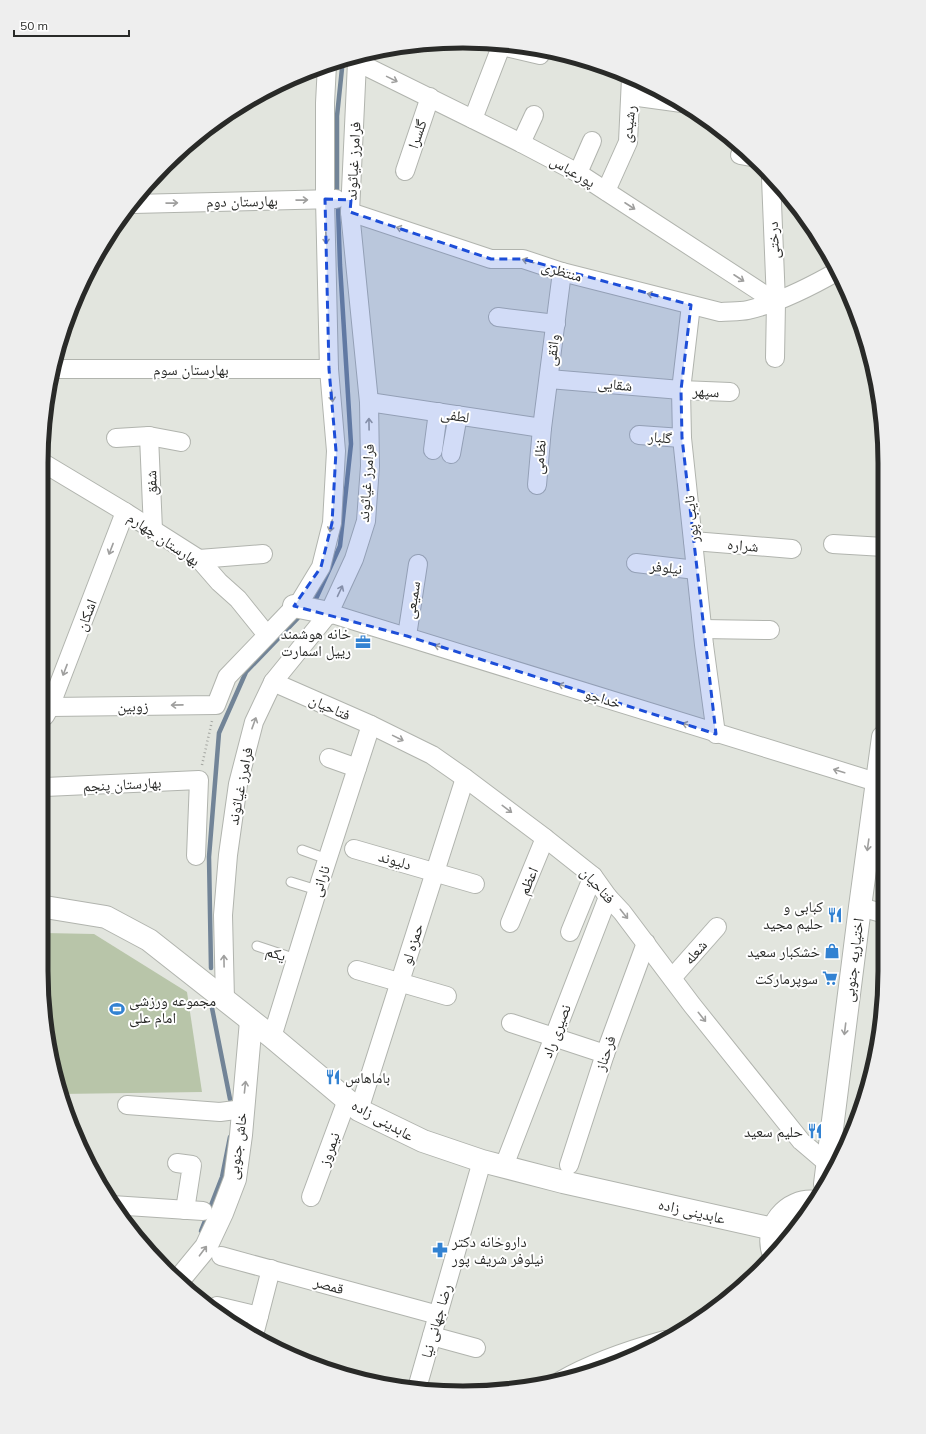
<svg xmlns="http://www.w3.org/2000/svg" width="926" height="1434" viewBox="0 0 926 1434" font-family="Mulish,'Noto Naskh Arabic',sans-serif">
  <style>
    .green { fill: #b8c5a9 }
    .lines { fill: none; stroke-linecap: round; stroke-linejoin: round }
    .stream { stroke: #728497; stroke-width: 4.5 }
    .service-casing { stroke: #b1b4ae; stroke-width: 11 }
    .minor-casing { stroke: #b1b4ae; stroke-width: 20 }
    .tertiary-casing { stroke: #b1b4ae; stroke-width: 24 }
    .secondary-casing { stroke: #b1b4ae; stroke-width: 24 }
    .path { stroke: #a4a6a1; stroke-width: 2.5; stroke-dasharray: 1 3; stroke-linecap: butt }
    .service { stroke: #fff; stroke-width: 9 }
    .minor { stroke: #fff; stroke-width: 18 }
    .tertiary { stroke: #fff; stroke-width: 22 }
    .secondary { stroke: #fff; stroke-width: 22 }
    .oneway { stroke: #9f9f9e }
    .marked { fill: #1d4ed8; fill-opacity: 0.2; stroke: #1d4ed8; stroke-width: 3; stroke-dasharray: 8 5; stroke-linejoin: round }
    .labels { text-anchor: middle; dominant-baseline: central; stroke-width: 4; stroke-linejoin: round; paint-order: stroke }
    .street-label { font-size: 15px; fill: #292a28; stroke: #fff }
    .poi-label { font-size: 15px; fill: #292a28; stroke: #fff; text-anchor: end }
    .rim { fill: none; stroke: #292a28; stroke-width: 5 }
  </style>
  <rect width="100%" height="100%" fill="#e2e5de"/>
  <!-- green -->
  <g class="green">
    <polygon points="45,933 94,934 187,992 202,1092 60,1094 45,1026"/>
    <polygon points="812,1208 780,1249 784,1221"/>
  </g>
  <g class="lines">
    <!-- stream -->
    <g class="stream">
      <polyline points="337,190 337,116 343,59"/>
      <polyline points="315,601 340,546 351,444 340,265 338,207"/>
      <polyline points="211,968 209,857 219,733 246,672 298,618"/>
      <polyline points="212,1008 230,1099"/>
      <polyline points="201,1231 222,1177 230,1137"/>
    </g>
    <!-- service casing -->
    <g class="service-casing">
      <g id="service">
        <polyline points="302,850 327,859"/>
        <polyline points="291,882 317,890"/>
        <polyline points="257,946 296,959"/>
      </g>
    </g>
    <!-- minor casing -->
    <g class="minor-casing">
      <g id="minor">
        <polyline points="502,46 540,55"/>
        <polyline points="357,62 521,143 578,173 776,302"/>
        <polyline points="631,96 682,103"/>
        <polyline points="473,119 502,44"/>
        <polyline points="521,143 534,115"/>
        <polyline points="740,155 751,157"/>
        <polyline points="405,171 430,97"/>
        <polyline points="578,173 592,141"/>
        <polyline points="771,178 776,302 775,358"/>
        <polyline points="606,191 628,142 631,78"/>
        <polyline points="133,204 336,199"/>
        <path d="M350 212 491 259H523L562 272 720 312C729 311 739 312 748 310 779 303 810 287 838 271"/>
        <polyline points="691,305 681,390 682,438 704,645 716,734"/>
        <polyline points="498,317 556,324"/>
        <polyline points="52,369 329,369"/>
        <polyline points="549,379 681,390 730,392"/>
        <polyline points="369,402 542,428"/>
        <polyline points="639,435 682,438"/>
        <polyline points="149,436 153,530"/>
        <polyline points="116,438 149,436 181,442"/>
        <polyline points="433,450 438,412"/>
        <polyline points="451,454 458,415"/>
        <polyline points="45,464 125,512 199,559 219,582 238,599 267,635"/>
        <polyline points="537,485 542,428 562,272"/>
        <polyline points="693,541 792,549"/>
        <polyline points="833,544 884,547"/>
        <polyline points="199,559 263,554"/>
        <polyline points="636,563 696,570"/>
        <polyline points="329,613 876,782"/>
        <polyline points="703,629 770,630"/>
        <polyline points="407,636 418,564"/>
        <polyline points="273,682 371,725 432,755 465,778 545,838 593,876 608,897 622,912 692,1005 801,1141 828,1164"/>
        <polyline points="50,707 216,705 227,677 301,600 321,567 332,523 336,451 329,369 325,199 325,103 327,65"/>
        <polyline points="45,716 50,707 125,512"/>
        <polyline points="329,758 357,768"/>
        <polyline points="45,787 199,780 196,856"/>
        <polyline points="354,849 475,884"/>
        <polyline points="860,907 882,913"/>
        <polyline points="510,923 545,838"/>
        <polyline points="570,932 593,876"/>
        <polyline points="357,970 447,996"/>
        <polyline points="672,978 717,927"/>
        <polyline points="225,1000 223,915 228,855 238,784 254,722 273,682 329,613 354,559 366,521 370,466 369,402 350,212 357,62 361,54"/>
        <polyline points="511,1023 605,1054"/>
        <polyline points="272,1037 320,882 371,725"/>
        <polyline points="127,1105 220,1112 243,1109"/>
        <polyline points="359,1110 465,778"/>
        <polyline points="177,1163 192,1165 185,1210"/>
        <polyline points="569,1165 605,1054 646,943"/>
        <polyline points="504,1166 608,897"/>
        <polyline points="311,1197 347,1100"/>
        <polyline points="112,1205 203,1211"/>
        <polyline points="221,1256 438,1315"/>
        <polyline points="217,1306 259,1316"/>
        <polyline points="254,1335 271,1269"/>
        <polyline points="432,1336 476,1348"/>
        <path d="M560 1381C593 1362 629 1350 665 1340"/>
        <polyline points="417,1388 482,1161"/>
      </g>
    </g>
    <!-- tertiary casing -->
    <g class="tertiary-casing">
      <g id="tertiary">
        <polyline points="294,606 329,613"/>
        <polyline points="45,907 106,917 149,940 272,1037 359,1110 423,1141 482,1161 563,1182 773,1229"/>
        <polyline points="178,1281 206,1247 222,1213 235,1179 241,1135 251,1021"/>
      </g>
    </g>
    <!-- secondary casing -->
    <g class="secondary-casing">
      <g id="secondary">
        <polyline points="825,1184 860,907 883,737"/>
        <path d="M774 1255C763 1228 787 1198 816 1202"/>
      </g>
    </g>
    <!-- path -->
    <polyline class="path" points="202,765 212,721"/>
    <!-- service -->
    <use href="#service" class="service"/>
    <!-- minor -->
    <use href="#minor" class="minor"/>
    <!-- tertiary -->
    <use href="#tertiary" class="tertiary"/>
    <!-- secondary -->
    <use href="#secondary" class="secondary"/>
  </g>
  <!-- one-way arrows -->
  <defs><path id="oneway-shaft" d="M-6 0H5M1.5-3L5.5 0L1.5 3" fill="none" stroke-width="1.6" stroke-linecap="round" stroke-linejoin="round"/></defs>
  <g class="oneway">
    <use href="#oneway-shaft" transform="translate(392 79) rotate(26)"/>
    <use href="#oneway-shaft" transform="translate(302 200) rotate(-1)"/>
    <use href="#oneway-shaft" transform="translate(172 203) rotate(-1)"/>
    <use href="#oneway-shaft" transform="translate(630 206) rotate(33)"/>
    <use href="#oneway-shaft" transform="translate(402 229) rotate(-162)"/>
    <use href="#oneway-shaft" transform="translate(326 238) rotate(88)"/>
    <use href="#oneway-shaft" transform="translate(528 261) rotate(-164)"/>
    <use href="#oneway-shaft" transform="translate(739 278) rotate(33)"/>
    <use href="#oneway-shaft" transform="translate(653 295) rotate(-166)"/>
    <use href="#oneway-shaft" transform="translate(332 396) rotate(85)"/>
    <use href="#oneway-shaft" transform="translate(369 424) rotate(-91)"/>
    <use href="#oneway-shaft" transform="translate(331 526) rotate(101)"/>
    <use href="#oneway-shaft" transform="translate(111 549) rotate(111)"/>
    <use href="#oneway-shaft" transform="translate(340 591) rotate(-65)"/>
    <use href="#oneway-shaft" transform="translate(440 647) rotate(-163)"/>
    <use href="#oneway-shaft" transform="translate(65 670) rotate(111)"/>
    <use href="#oneway-shaft" transform="translate(564 686) rotate(-163)"/>
    <use href="#oneway-shaft" transform="translate(177 705) rotate(179)"/>
    <use href="#oneway-shaft" transform="translate(254 723) rotate(-70)"/>
    <use href="#oneway-shaft" transform="translate(688 725) rotate(-163)"/>
    <use href="#oneway-shaft" transform="translate(398 738) rotate(26)"/>
    <use href="#oneway-shaft" transform="translate(839 771) rotate(-163)"/>
    <use href="#oneway-shaft" transform="translate(507 809) rotate(37)"/>
    <use href="#oneway-shaft" transform="translate(868 845) rotate(98)"/>
    <use href="#oneway-shaft" transform="translate(624 914) rotate(51)"/>
    <use href="#oneway-shaft" transform="translate(224 961) rotate(-91)"/>
    <use href="#oneway-shaft" transform="translate(702 1017) rotate(51)"/>
    <use href="#oneway-shaft" transform="translate(845 1029) rotate(97)"/>
    <use href="#oneway-shaft" transform="translate(245 1087) rotate(-84)"/>
    <use href="#oneway-shaft" transform="translate(203 1251) rotate(-53)"/>
  </g>
  <!-- marked area -->
  <path class="marked" d="M325 199 351 200 350 212 491 259H523L691 305 681 390 682 438 716 734 407 636 294 606 321 567 332 523 336 451 329 369Z"/>
  <!-- icons -->
  <defs>
    <g id="office-bare" transform="scale(1.2)"><path d="M-6-3h4V-5.5h4V-3h4V5H-6ZM-1-4.5V-3h2v-1.5ZM-6 0V1H6V0Z" fill="#3282d2" stroke="#fff" stroke-width="2.5" paint-order="stroke"/></g>
    <g id="restaurant-bare" transform="scale(1.2)"><path d="M-5-6h1v4h1v-4h1v4h1v-4h1v5L-1.5 .5V6h-2V.5L-5-1ZM5-6V6H3V1.5H1.5Q1.5-4 5-6Z" fill="#3282d2" stroke="#fff" stroke-width="2.5" paint-order="stroke"/></g>
    <g id="shop-bare" transform="scale(1.2)"><path d="M-5-2.5h2.3a2.7 3.5 0 0 1 5.4 0H5L5.5 6h-11ZM-1.5-2.5h3a1.5 2.3 0 0 0-3 0Z" fill="#3282d2" stroke="#fff" stroke-width="2.5" paint-order="stroke"/></g>
    <g id="supermarket-bare" transform="scale(1.2)"><path d="M-6-5.5h2.5l.6 2H6L4.5 2H-2.5L-4.4-4H-6ZM-1.5 3.2a1.3 1.3 0 1 0 .1 0ZM3 3.2a1.3 1.3 0 1 0 .1 0Z" fill="#3282d2" stroke="#fff" stroke-width="2.5" paint-order="stroke"/></g>
    <g id="stadium-bare" transform="scale(1.2)"><path d="M0-5a6.5 5 0 1 0 0 10a6.5 5 0 1 0 0-10ZM-3.5-1.8h7v3.6h-7Z" fill="#3282d2" stroke="#fff" stroke-width="2.5" paint-order="stroke"/></g>
    <g id="pharmacy-bare" transform="scale(1.2)"><path d="M-2-6h4v4h4v4h-4v4h-4v-4h-4v-4h4Z" fill="#3282d2" stroke="#fff" stroke-width="2.5" paint-order="stroke"/></g>
  </defs>
  <g fill-rule="evenodd">
    <use href="#office-bare" x="363" y="642"/>
    <use href="#restaurant-bare" x="835" y="915"/>
    <use href="#shop-bare" x="832" y="951"/>
    <use href="#supermarket-bare" x="830" y="978"/>
    <use href="#stadium-bare" x="117" y="1009"/>
    <use href="#restaurant-bare" x="333" y="1077"/>
    <use href="#restaurant-bare" x="815" y="1131"/>
    <use href="#pharmacy-bare" x="440" y="1250"/>
  </g>
  <g class="labels">
    <!-- street labels -->
    <g class="street-label">
      <text transform="translate(628 124) rotate(-83)">رشیدی</text>
      <text transform="translate(417 134) rotate(-71)">گلسرا</text>
      <text transform="translate(353 161) rotate(-87)">فرامرز غیاثوند</text>
      <text transform="translate(573 171) rotate(30)">پورعباس</text>
      <text transform="translate(242 201) rotate(-1)">بهارستان دوم</text>
      <text transform="translate(773 240) rotate(-92)">درختی</text>
      <text transform="translate(562 271) rotate(16)">منتظری</text>
      <text transform="translate(552 350) rotate(-83)">واثقی</text>
      <text x="191" y="369">بهارستان سوم</text>
      <text transform="translate(615 384) rotate(5)">شقایی</text>
      <text transform="translate(706 391) rotate(3)">سپهر</text>
      <text transform="translate(455 415) rotate(9)">لطفی</text>
      <text transform="translate(660 437) rotate(4)">گلبار</text>
      <text transform="translate(539 457) rotate(-85)">نظامی</text>
      <text transform="translate(151 483) rotate(-92)">شفق</text>
      <text transform="translate(366 483) rotate(-86)">فرامرز غیاثوند</text>
      <text transform="translate(691 519) rotate(-96)">نایب پور</text>
      <text transform="translate(164 539) rotate(34)">بهارستان چهارم</text>
      <text transform="translate(743 545) rotate(5)">شراره</text>
      <text transform="translate(666 567) rotate(6)">نیلوفر</text>
      <text transform="translate(412 600) rotate(-81)">سمیعی</text>
      <text transform="translate(86 615) rotate(-69)">اشکان</text>
      <text transform="translate(603 698) rotate(17)">خداجو</text>
      <text transform="translate(133 706) rotate(-1)">زوبین</text>
      <text transform="translate(330 707) rotate(24)">فتاحیان</text>
      <text transform="translate(122 784) rotate(-3)">بهارستان پنجم</text>
      <text transform="translate(240 786) rotate(-79)">فرامرز غیاثوند</text>
      <text transform="translate(395 860) rotate(16)">دلیوند</text>
      <text transform="translate(320 881) rotate(-72)">نارانی</text>
      <text transform="translate(528 881) rotate(-67)">اعظم</text>
      <text transform="translate(598 885) rotate(48)">فتاحیان</text>
      <text transform="translate(412 944) rotate(-72)">حمزه لو</text>
      <text transform="translate(695 952) rotate(-49)">شعله</text>
      <text transform="translate(276 953) rotate(18)">یکم</text>
      <text transform="translate(853 960) rotate(-83)">اختیاریه جنوبی</text>
      <text transform="translate(556 1031) rotate(-69)">نصیری راد</text>
      <text transform="translate(605 1053) rotate(-71)">فرحناز</text>
      <text transform="translate(383 1120) rotate(29)">عابدینی زاده</text>
      <text transform="translate(237 1146) rotate(-82)">خاش جنوبی</text>
      <text transform="translate(329 1149) rotate(-70)">نیمروز</text>
      <text transform="translate(692 1211) rotate(13)">عابدینی زاده</text>
      <text transform="translate(329 1285) rotate(16)">قمصر</text>
      <text transform="translate(436 1321) rotate(-74)">رضا جهانی نیا</text>
    </g>
    <!-- poi labels -->
    <g class="poi-label">
      <text x="351" y="633">خانه هوشمند<tspan x="351" dy="17">رییل اسمارت</tspan></text>
      <text x="823" y="906">کبابی و<tspan x="823" dy="17">حلیم مجید</tspan></text>
      <text x="820" y="951">خشکبار سعید</text>
      <text x="818" y="978">سوپرمارکت</text>
      <text x="129" y="1000" text-anchor="start">مجموعه ورزشی<tspan x="129" dy="17">امام علی</tspan></text>
      <text x="345" y="1077" text-anchor="start">باماهاس</text>
      <text x="803" y="1131">حلیم سعید</text>
      <text x="452" y="1241" text-anchor="start">داروخانه دکتر<tspan x="452" dy="17">نیلوفر شریف پور</tspan></text>
    </g>
  </g>
  <!-- crop -->
  <path d="M0 0H926V1434H0ZM463 48H463A415 415 0 0 1 878 463V971A415 415 0 0 1 463 1386H463A415 415 0 0 1 48 971V463A415 415 0 0 1 463 48Z" fill="#eee" fill-rule="evenodd"/>
  <path class="rim" d="M463 48H463A415 415 0 0 1 878 463V971A415 415 0 0 1 463 1386H463A415 415 0 0 1 48 971V463A415 415 0 0 1 463 48Z"/>
  <!-- scale -->
  <path d="M14 30v6h115v-6" fill="none" stroke="#292a28" stroke-width="2"/>
  <text x="20" y="30" font-size="12" fill="#292a28" stroke="#ffffff" stroke-width="3" paint-order="stroke">50 m</text>
</svg>
